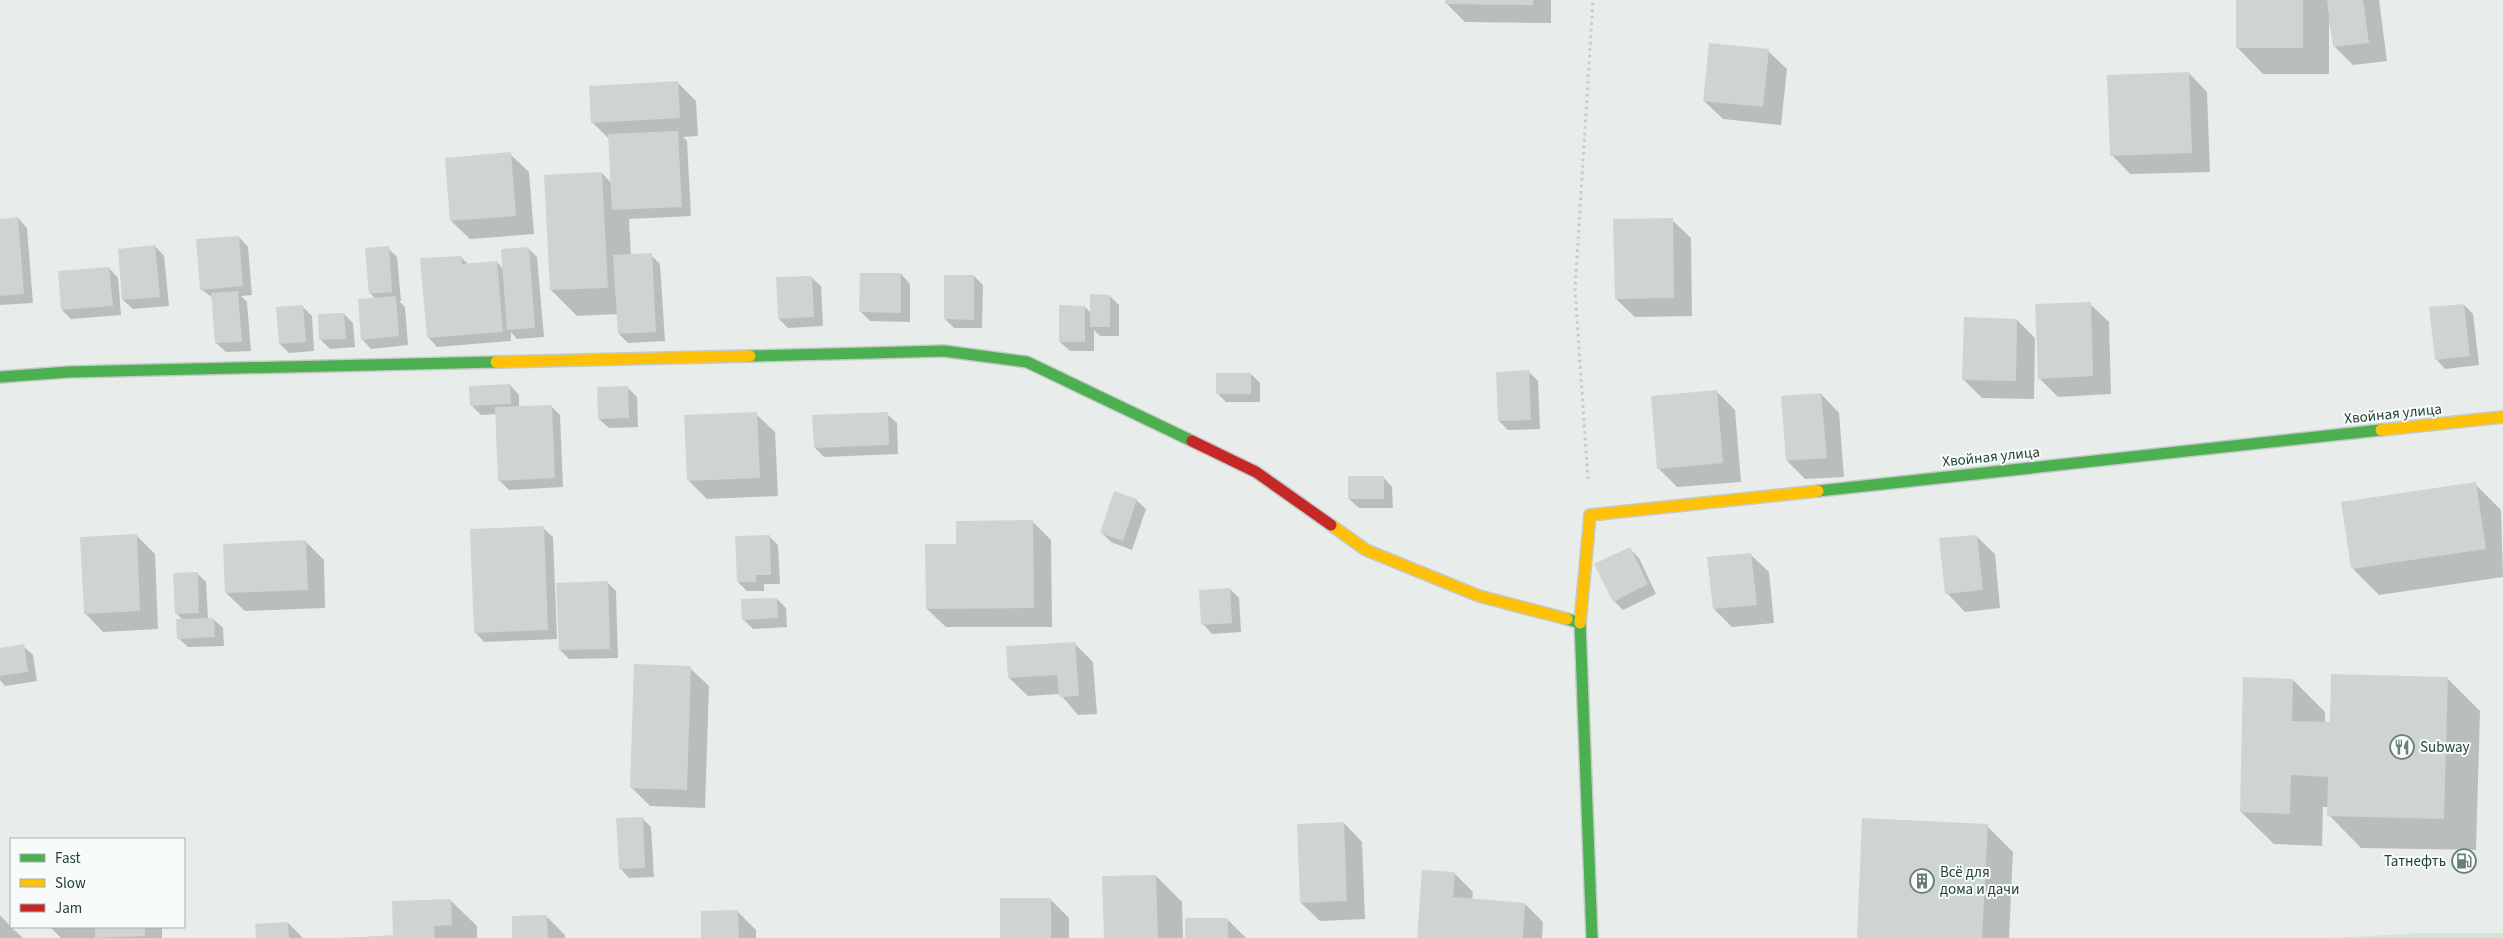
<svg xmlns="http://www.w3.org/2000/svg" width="2503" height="938" viewBox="0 0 2503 938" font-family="'Source Sans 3',sans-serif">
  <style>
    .green { fill: #d1e6d8 }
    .shadow { fill: #0003 }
    .building { fill: #cfd4d2 }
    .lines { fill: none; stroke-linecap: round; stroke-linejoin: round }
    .fast-casing { stroke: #c3cbc8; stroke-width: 14 }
    .slow-casing { stroke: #c3cbc8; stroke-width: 14 }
    .jam-casing { stroke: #c3cbc8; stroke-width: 14 }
    .path { stroke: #c3ccca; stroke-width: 3; stroke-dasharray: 2.5 4; stroke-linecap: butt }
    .fast { stroke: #4caf50; stroke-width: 11 }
    .slow { stroke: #ffc107; stroke-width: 11 }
    .jam { stroke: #c62828; stroke-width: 11 }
    .labels { text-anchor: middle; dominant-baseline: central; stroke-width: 4; stroke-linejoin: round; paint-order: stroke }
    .street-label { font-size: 15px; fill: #24423a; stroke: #f7fbf9 }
    .poi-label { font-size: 15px; fill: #24423a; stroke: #f7fbf9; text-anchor: start }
  </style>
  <rect width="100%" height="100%" fill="#e8edeb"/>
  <!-- green -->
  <polygon class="green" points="2420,933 2503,933 2503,938 2332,938"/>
  <!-- shadow -->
  <g class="shadow">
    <polygon points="1446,0 1551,0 1551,23 1465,22 1446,3"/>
    <polygon points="2237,0 2379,0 2387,61 2353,65 2334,46 2329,19 2329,74 2263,74 2237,47"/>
    <polygon points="1768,51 1787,69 1781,125 1723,119 1704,101"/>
    <polygon points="2189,73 2207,92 2210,172 2130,174 2112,155"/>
    <polygon points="677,82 696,101 698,136 683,137 687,141 691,216 629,219 631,256 651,255 660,264 665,341 628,343 619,334 618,314 577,316 551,290 602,173 612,184 610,140 592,122"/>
    <polygon points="510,154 529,172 534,234 470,239 451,221"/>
    <polygon points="18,218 27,228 33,303 0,305 0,220"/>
    <polygon points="1672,220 1691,238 1692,316 1635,317 1616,299"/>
    <polygon points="239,237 248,247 252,295 241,296 247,302 251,351 226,352 216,343 213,298 201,289"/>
    <polygon points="155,246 164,256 169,306 133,309 123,300"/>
    <polygon points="388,248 397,257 401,301 399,301 405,307 408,345 371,349 362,339 376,299 370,293"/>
    <polygon points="528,248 537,257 544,337 517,339 511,332 511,341 437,347 428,337 461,257 468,264 497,262 503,269"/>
    <polygon points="109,268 118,278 121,315 71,319 62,310"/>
    <polygon points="901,274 910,284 910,322 870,321 861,312"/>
    <polygon points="974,276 983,285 982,328 954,328 945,319"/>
    <polygon points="811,277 821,286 823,326 788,328 779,319"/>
    <polygon points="1110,296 1119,305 1119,336 1100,336 1094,330 1094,351 1070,351 1060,342 1085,307 1091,313"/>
    <polygon points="2090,304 2109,322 2111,394 2058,397 2039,378"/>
    <polygon points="2464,305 2473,314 2479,365 2445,369 2436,359"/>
    <polygon points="302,306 312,316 314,351 289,353 280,344"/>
    <polygon points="344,314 353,323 355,347 330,349 321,340"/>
    <polygon points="2017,320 2035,338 2034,399 1982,398 1963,379"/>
    <polygon points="1529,372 1538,381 1540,429 1508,430 1499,421"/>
    <polygon points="1251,374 1260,383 1260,402 1226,402 1217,393"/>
    <polygon points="510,385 519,395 519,407 551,406 560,415 563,487 509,490 499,480 496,414 481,415 471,405"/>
    <polygon points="628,388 637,397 638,427 609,428 599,419"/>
    <polygon points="1717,392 1735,410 1741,482 1677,487 1658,468"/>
    <polygon points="1821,394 1839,413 1844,477 1805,479 1787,461"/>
    <polygon points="756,414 775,432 778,496 707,499 688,480"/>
    <polygon points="887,414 897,423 898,454 824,457 815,448"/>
    <polygon points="1383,477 1392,487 1393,508 1359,508 1349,499"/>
    <polygon points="2475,484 2501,510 2503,577 2379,595 2353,569"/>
    <polygon points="1136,500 1146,509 1132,550 1111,542 1102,533"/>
    <polygon points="1033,522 1051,540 1052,627 946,627 927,609 958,545"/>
    <polygon points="543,528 553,537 557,639 484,642 475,632"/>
    <polygon points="136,535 155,554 158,629 103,632 85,613"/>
    <polygon points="769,536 778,545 780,584 764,584 764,591 747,591 738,582"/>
    <polygon points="1976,536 1995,554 2000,608 1965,612 1947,593"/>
    <polygon points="305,541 324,560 325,608 245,611 226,593"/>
    <polygon points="1629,548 1639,558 1656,594 1623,610 1614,601"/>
    <polygon points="1750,554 1769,572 1774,623 1732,627 1714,609"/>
    <polygon points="197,573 206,582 208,619 213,619 223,628 224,646 188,647 178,638 183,620 176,613"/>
    <polygon points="607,582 616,591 618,658 569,659 560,650"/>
    <polygon points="1230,589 1239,598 1241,632 1212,634 1203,624"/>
    <polygon points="777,599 786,608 787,627 753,629 743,619"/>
    <polygon points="1074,643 1093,662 1097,714 1078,715 1060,694 1028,696 1009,678"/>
    <polygon points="23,646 33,655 37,681 5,686 0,680 0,650"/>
    <polygon points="690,668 709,686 705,808 650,806 631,787"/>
    <polygon points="2447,678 2480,711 2476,850 2361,848 2329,815 2329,807 2323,807 2322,846 2274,844 2241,812 2293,680 2325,712 2325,723 2331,723"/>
    <polygon points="642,818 651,827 654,877 629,878 620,868"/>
    <polygon points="1344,823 1362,842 1365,919 1320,921 1301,903"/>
    <polygon points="1987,826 2013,852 2009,938 1858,938"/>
    <polygon points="1454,873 1473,892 1472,900 1525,904 1543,922 1542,938 1418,938"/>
    <polygon points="1156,876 1182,902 1183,938 1105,938"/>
    <polygon points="1050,899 1069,918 1069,938 1002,938"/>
    <polygon points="450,900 477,926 477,938 341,938 394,936"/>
    <polygon points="738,912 756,930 756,938 702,938"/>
    <polygon points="0,915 11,927 23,938 0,938"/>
    <polygon points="547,917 565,935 565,938 514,938"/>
    <polygon points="1227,919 1246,938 1186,938"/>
    <polygon points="288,923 303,938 257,938"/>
    <polygon points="50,927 162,927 162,938 61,938"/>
  </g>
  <!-- building -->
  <g class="building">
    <polygon points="1445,0 1533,0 1533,5 1445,4"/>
    <rect x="2236" y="0" width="67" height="48"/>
    <polygon points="2327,0 2363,0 2369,43 2333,47"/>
    <polygon points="1709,43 1769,49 1763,107 1703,101"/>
    <polygon points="2189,72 2192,153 2110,156 2107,75"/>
    <polygon points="678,81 680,118 591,123 589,86"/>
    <polygon points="678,131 682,207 612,210 608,134"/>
    <polygon points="511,152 516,216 450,221 445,158"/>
    <polygon points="602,172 608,288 550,290 544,175"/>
    <polygon points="18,217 24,294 0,296 0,219"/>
    <polygon points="1673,218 1674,298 1615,299 1613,219"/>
    <polygon points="239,236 243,286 200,290 196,239"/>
    <polygon points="155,245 160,297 122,300 118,249"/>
    <polygon points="389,246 392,292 369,294 365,248"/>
    <polygon points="529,247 535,328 507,330 501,249"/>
    <polygon points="652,253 656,332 618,334 613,255"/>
    <polygon points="461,256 462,264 497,261 503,332 427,338 420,258"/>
    <polygon points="109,267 113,306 61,310 58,271"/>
    <polygon points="860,273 901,273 901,313 859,312"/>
    <polygon points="944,275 974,275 974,320 944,319"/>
    <polygon points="812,276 814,317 778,319 776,277"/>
    <polygon points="238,291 242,342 215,343 211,293"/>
    <polygon points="1090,294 1110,295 1110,327 1090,327"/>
    <polygon points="396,296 399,336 361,340 358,299"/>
    <polygon points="2091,302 2093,376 2038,379 2035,304"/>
    <polygon points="2464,304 2470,356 2435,360 2429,307"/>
    <polygon points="303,305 306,342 279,344 276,307"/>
    <polygon points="1059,305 1085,306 1085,342 1059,342"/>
    <polygon points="344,313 346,339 319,340 318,314"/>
    <polygon points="1964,317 2017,319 2016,381 1962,380"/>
    <polygon points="1529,370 1531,420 1498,421 1496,372"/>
    <rect x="1216" y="373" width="35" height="21"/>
    <polygon points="510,384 511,404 470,406 469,386"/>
    <polygon points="628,386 629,418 598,419 597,387"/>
    <polygon points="1717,390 1723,463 1657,469 1651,396"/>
    <polygon points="1821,393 1827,458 1786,461 1781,396"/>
    <polygon points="552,405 555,478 498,481 495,407"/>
    <polygon points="757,412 760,478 687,481 684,415"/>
    <polygon points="888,412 889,445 814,448 812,415"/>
    <rect x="1348" y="476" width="36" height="23"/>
    <polygon points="2476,482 2486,549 2351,569 2341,502"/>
    <polygon points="1114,491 1137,499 1123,541 1100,533"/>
    <polygon points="1033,520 1034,608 926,609 925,544 956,544 956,521"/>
    <polygon points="544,526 548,630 474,633 470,529"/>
    <polygon points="137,534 140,611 84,614 80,537"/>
    <polygon points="770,535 771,575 756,575 756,582 737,582 735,536"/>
    <polygon points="1977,535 1983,590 1945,594 1939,538"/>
    <polygon points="306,540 308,590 225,593 223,544"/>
    <polygon points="1630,547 1648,584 1613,602 1594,564"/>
    <polygon points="1751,553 1757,605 1713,609 1707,557"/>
    <polygon points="198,572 199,613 175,614 173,573"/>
    <polygon points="608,581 610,649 559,650 556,583"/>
    <polygon points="1230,588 1232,623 1201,625 1199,590"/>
    <polygon points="777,598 778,618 742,620 741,599"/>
    <polygon points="214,618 215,637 177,639 176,619"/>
    <polygon points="1075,642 1079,696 1059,697 1057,675 1008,678 1006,646"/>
    <polygon points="24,644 28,672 0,676 0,648"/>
    <polygon points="634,664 691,666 687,790 630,788"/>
    <polygon points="2331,674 2448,677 2444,819 2327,816 2328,777 2291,775 2290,814 2240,812 2243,677 2293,679 2292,721 2330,722"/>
    <polygon points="643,817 645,868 619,869 616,818"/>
    <polygon points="1862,818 1988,824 1982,938 1857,938"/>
    <polygon points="1344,822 1347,901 1300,903 1297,824"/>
    <polygon points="1422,870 1455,872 1453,897 1525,903 1523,938 1417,938"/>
    <polygon points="1156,875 1158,938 1104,938 1102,876"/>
    <rect x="1000" y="898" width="51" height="40"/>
    <polygon points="451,899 452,925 434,926 435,938 349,938 393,935 392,901"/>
    <polygon points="738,910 739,938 701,938 701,911"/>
    <polygon points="547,915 548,938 512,938 512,916"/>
    <rect x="1185" y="918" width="43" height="20"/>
    <polygon points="288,922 289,938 256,938 255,924"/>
    <polygon points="95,927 145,927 145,936 95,938"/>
  </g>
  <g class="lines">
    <!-- fast casing -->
    <g class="fast-casing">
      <g id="fast">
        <polyline points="750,356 944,351 1027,362 1192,441"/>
        <polyline points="0,377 69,372 496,362"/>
        <polyline points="1818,491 2381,430"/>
        <polyline points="1567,619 1580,623 1592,938"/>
      </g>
    </g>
    <!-- slow casing -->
    <g class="slow-casing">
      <g id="slow">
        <polyline points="496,362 750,356"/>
        <polyline points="2381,430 2503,417"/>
        <polyline points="1331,525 1366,550 1479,596 1567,619"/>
        <polyline points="1580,623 1590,515 1818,491"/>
      </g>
    </g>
    <!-- jam casing -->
    <g class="jam-casing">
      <polyline id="jam" points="1192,441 1256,472 1331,525"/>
    </g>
    <!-- path -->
    <polyline class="path" points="1588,479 1575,290 1593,0"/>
    <!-- fast -->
    <use href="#fast" class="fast"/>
    <!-- slow -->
    <use href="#slow" class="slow"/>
    <!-- jam -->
    <use href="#jam" class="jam"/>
  </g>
  <!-- icons -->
  <defs>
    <g id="restaurant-ring" transform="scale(1.25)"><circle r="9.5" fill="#f7fbf9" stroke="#697e78" stroke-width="1.5"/><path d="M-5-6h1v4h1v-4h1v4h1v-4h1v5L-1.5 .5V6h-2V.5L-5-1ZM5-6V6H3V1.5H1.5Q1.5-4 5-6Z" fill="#697e78"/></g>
    <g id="fuel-ring" transform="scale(1.25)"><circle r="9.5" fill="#f7fbf9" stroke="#697e78" stroke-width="1.5"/><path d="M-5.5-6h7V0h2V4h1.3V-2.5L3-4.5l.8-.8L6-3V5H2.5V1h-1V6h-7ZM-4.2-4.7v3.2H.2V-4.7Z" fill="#697e78"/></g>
    <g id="building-ring" transform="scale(1.25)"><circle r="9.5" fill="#f7fbf9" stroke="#697e78" stroke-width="1.5"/><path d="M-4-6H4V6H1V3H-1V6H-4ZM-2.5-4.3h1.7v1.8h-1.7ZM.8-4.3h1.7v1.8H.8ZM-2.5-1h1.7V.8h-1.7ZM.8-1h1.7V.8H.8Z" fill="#697e78"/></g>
  </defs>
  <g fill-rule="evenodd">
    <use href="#restaurant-ring" x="2402" y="747"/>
    <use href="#fuel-ring" x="2464" y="861"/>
    <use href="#building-ring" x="1922" y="881"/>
  </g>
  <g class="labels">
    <!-- street labels -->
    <g class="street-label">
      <text transform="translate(2393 414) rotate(-6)">Хвойная улица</text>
      <text transform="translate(1991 457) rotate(-6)">Хвойная улица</text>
    </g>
    <!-- poi labels -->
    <g class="poi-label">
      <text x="2420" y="747">Subway</text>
      <text x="2446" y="861" text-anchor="end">Татнефть</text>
      <text x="1940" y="872">Всё для<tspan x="1940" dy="17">дома и дачи</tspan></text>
    </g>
  </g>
  <!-- legend -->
  <rect x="10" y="838" width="175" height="90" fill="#f7fbf9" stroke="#a3b1ad"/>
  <rect x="20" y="854" width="25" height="8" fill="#4caf50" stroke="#a3b1ad"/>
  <text x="55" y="863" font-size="15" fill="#24423a">Fast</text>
  <rect x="20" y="879" width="25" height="8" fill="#ffc107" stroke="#a3b1ad"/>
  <text x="55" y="888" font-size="15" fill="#24423a">Slow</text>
  <rect x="20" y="904" width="25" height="8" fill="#c62828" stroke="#a3b1ad"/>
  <text x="55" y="913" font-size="15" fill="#24423a">Jam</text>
</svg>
